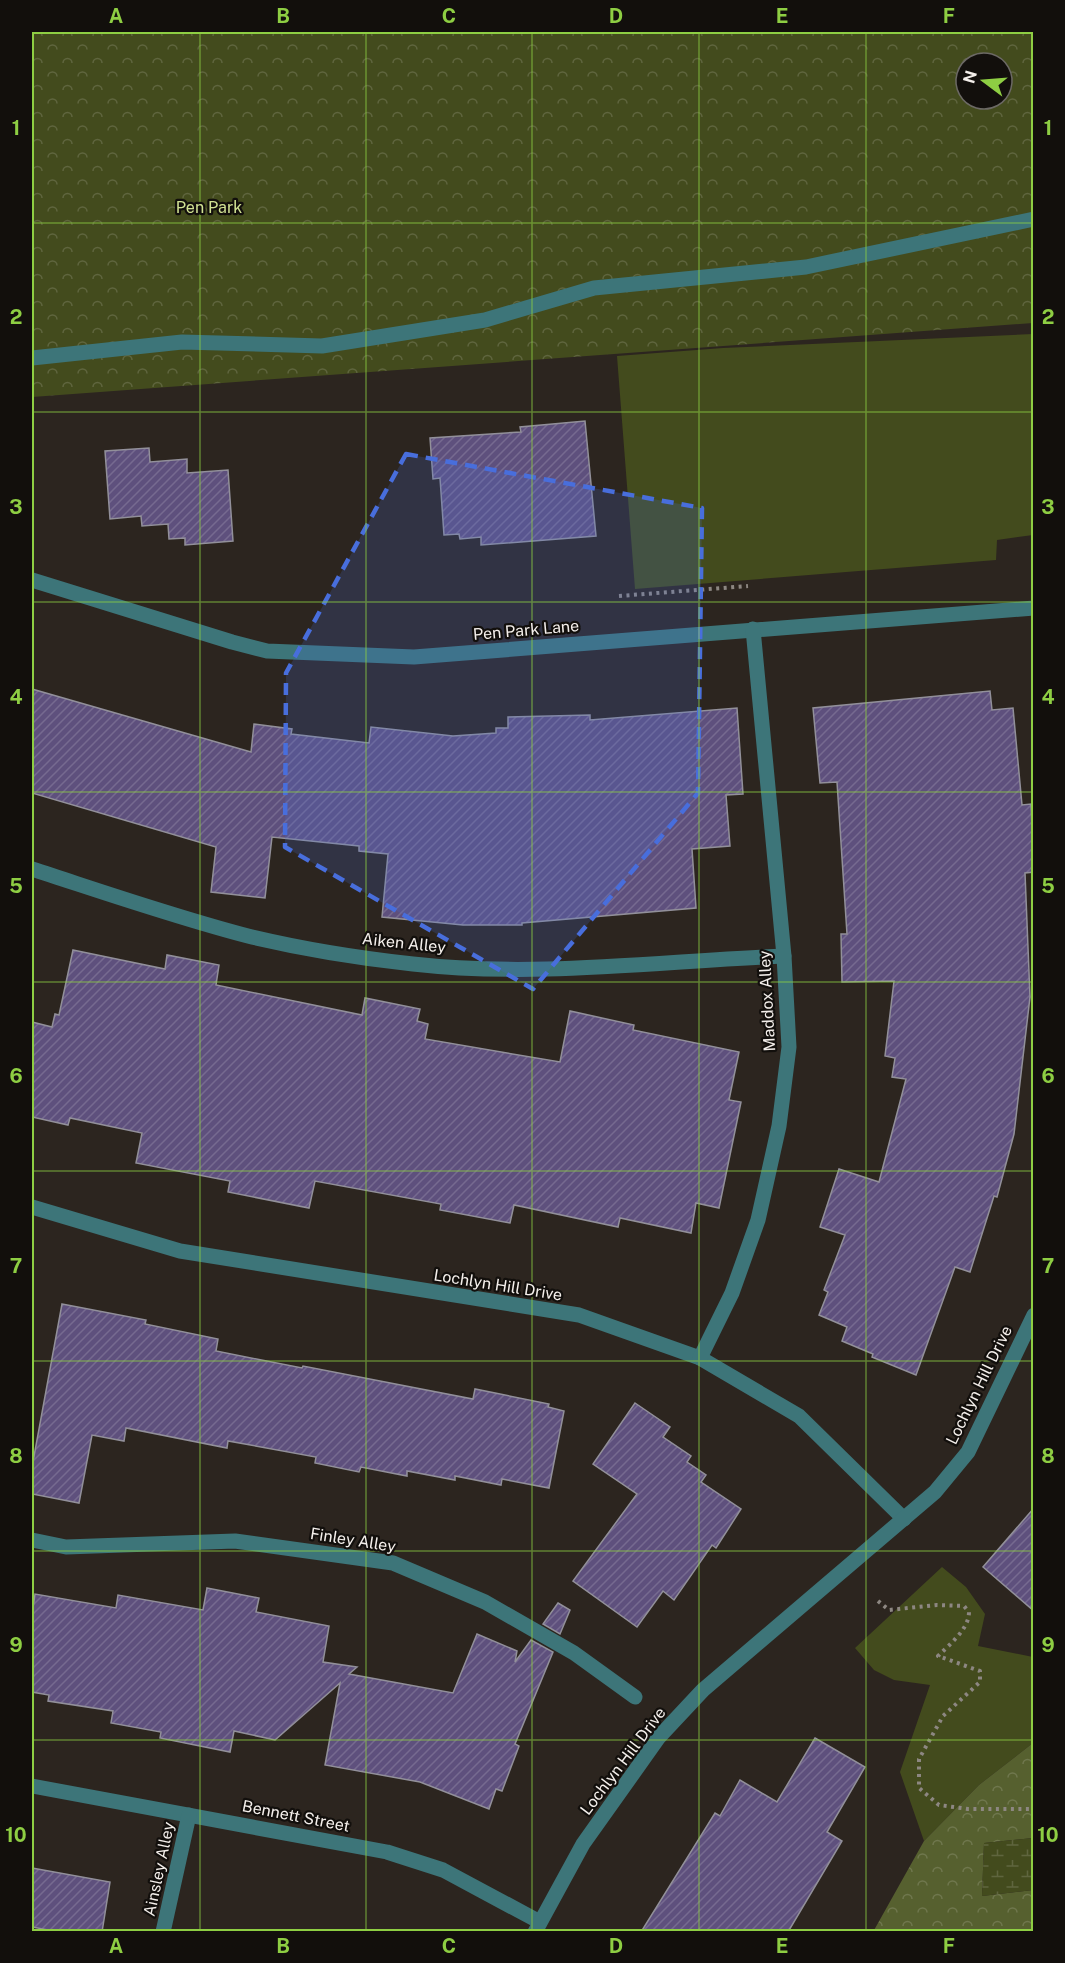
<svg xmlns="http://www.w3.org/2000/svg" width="1065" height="1963" viewBox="0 0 1065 1963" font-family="'Public Sans',sans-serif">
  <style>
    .green { fill: #434b1d }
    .forest { fill: url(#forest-crowns) }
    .wetland { fill: url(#wetland-marsh) }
    .park { fill: url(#park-crowns); fill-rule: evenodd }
    .building { fill: url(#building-hatch); stroke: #92909a; stroke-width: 1.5 }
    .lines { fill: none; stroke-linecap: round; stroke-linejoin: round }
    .path { stroke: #8d8782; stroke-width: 4; stroke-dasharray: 3 4.5; stroke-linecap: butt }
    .minor { stroke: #3d7579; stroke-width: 15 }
    .marked { fill: #486edc; fill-opacity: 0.2; stroke: #486edc; stroke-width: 4.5; stroke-dasharray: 12 8; stroke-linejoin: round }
    .grid { fill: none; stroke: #8ece43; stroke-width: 1.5; stroke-opacity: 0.55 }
    .labels { text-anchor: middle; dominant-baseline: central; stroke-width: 4.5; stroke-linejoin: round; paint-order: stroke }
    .park-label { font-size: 16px; fill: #d1e293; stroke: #120f0c }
    .street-label { font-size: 16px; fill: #f4efeb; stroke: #120f0c }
    .neatline { fill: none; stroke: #8ece43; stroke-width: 2 }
    .grid-label { font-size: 20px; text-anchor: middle; font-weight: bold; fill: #8ece43 }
  </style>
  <defs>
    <pattern id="forest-crowns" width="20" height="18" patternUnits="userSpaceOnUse" patternTransform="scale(1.5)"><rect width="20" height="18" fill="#56602f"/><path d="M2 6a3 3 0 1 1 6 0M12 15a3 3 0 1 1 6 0" fill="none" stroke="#6f774d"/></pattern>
    <pattern id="wetland-marsh" width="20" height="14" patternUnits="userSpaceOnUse" patternTransform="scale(1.5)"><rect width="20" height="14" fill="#434b1d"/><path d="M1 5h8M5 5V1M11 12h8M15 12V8" fill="none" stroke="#5f653e"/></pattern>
    <pattern id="park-crowns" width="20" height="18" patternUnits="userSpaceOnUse" patternTransform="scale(1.5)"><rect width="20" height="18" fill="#434b1d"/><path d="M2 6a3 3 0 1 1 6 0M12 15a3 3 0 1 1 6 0" fill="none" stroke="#5f653e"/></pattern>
    <pattern id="building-hatch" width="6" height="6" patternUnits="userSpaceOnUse" patternTransform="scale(1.5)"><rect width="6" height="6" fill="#5e507d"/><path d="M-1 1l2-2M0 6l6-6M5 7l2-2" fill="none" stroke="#766a90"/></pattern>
  </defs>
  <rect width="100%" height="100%" fill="#2c251f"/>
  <!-- green -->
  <g class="green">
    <polygon points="1033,334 1033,535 997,540 996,560 635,589 617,356 723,348"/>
    <polygon points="942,1567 966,1587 985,1614 978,1646 1033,1657 1033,1743 979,1785 924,1841 900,1772 930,1685 894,1680 874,1670 855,1648"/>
  </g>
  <!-- forest -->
  <polygon class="forest" points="1033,1743 1033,1838 984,1843 982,1896 1033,1890 1033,1931 873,1932 924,1841 979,1785"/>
  <!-- wetland -->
  <polygon class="wetland" points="1033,1838 1033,1890 982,1896 984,1843"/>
  <!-- park -->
  <path class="park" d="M32 32H1033V323L32 397ZM966 63H1002V99H966Z"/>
  <!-- building -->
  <g class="building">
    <polygon points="585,421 596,536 481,545 481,537 460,539 459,534 444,535 440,478 433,479 430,438 521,432 520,427"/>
    <polygon points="149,448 150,462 187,459 187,473 228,470 233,541 185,545 185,538 169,539 168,524 142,526 141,516 110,519 105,451"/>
    <polygon points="32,689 251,752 254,724 292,729 291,734 369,743 371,727 453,736 496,733 496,728 508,728 508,717 590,715 590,720 737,708 743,794 726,795 730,846 692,849 696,908 522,923 522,925 463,925 382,917 388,854 359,851 359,846 272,837 265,898 211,892 216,847 32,793"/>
    <polygon points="990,691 992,710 1013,708 1022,805 1031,804 1034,872 1025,873 1030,997 1014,1134 997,1197 994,1196 970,1272 955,1267 916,1375 872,1357 873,1354 842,1341 847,1327 819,1315 828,1292 824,1290 845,1235 820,1227 839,1169 879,1182 906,1079 892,1077 895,1058 885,1056 894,981 842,982 841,934 847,934 837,782 820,783 813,708"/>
    <polygon points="73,950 165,969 167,955 219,965 216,985 362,1015 365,998 420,1009 417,1021 428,1024 425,1039 560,1062 570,1011 634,1025 633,1030 739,1052 729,1100 741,1102 719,1208 696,1203 691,1233 620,1218 618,1227 514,1205 510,1223 440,1210 441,1204 315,1181 309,1208 228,1192 230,1181 136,1163 142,1133 70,1118 68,1125 32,1117 32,1022 52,1027 55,1014 59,1015"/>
    <polygon points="62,1304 146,1320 145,1324 218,1339 216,1351 302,1368 303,1366 473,1399 475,1389 549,1404 548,1407 564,1411 549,1488 502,1479 501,1485 455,1476 455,1480 407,1471 407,1476 361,1467 359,1472 315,1463 316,1457 228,1441 227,1448 126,1428 124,1441 92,1435 79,1503 32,1494 32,1467"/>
    <polygon points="635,1403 670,1427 663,1437 691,1456 687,1462 706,1475 701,1482 741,1509 716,1548 712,1545 674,1600 663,1591 637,1627 573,1581 637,1494 593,1464"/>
    <polygon points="1034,1508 1034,1611 983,1567"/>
    <polygon points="207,1588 259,1598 256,1612 329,1626 323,1662 357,1667 349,1674 453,1693 477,1634 517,1651 515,1662 531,1640 553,1652 515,1744 519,1746 502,1791 496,1789 489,1809 420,1782 325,1765 340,1683 275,1740 234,1731 230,1752 160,1738 161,1732 111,1723 113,1711 48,1701 49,1695 32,1692 32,1615 35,1594 116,1608 118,1595 203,1610"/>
    <polygon points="558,1603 570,1610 560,1634 543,1624"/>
    <polygon points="815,1738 865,1767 827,1832 842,1841 788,1932 641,1932 715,1813 720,1816 740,1780 777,1802"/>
    <polygon points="32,1868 110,1882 102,1932 58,1932 32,1927"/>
  </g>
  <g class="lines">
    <!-- path -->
    <g class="path">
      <polyline points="619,596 748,586"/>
      <path d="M878 1601 889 1610 937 1605 964 1606 969 1612C969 1629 950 1644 938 1656L980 1671V1682L943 1716 919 1759V1788L939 1805 968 1809H1034"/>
    </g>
    <!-- minor -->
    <g class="minor">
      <polyline points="32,358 182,342 322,346 485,320 594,288 806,267 1034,219"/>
      <polyline points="32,580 232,642 267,651 414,657 1034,608"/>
      <path d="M32 869C103 892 175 917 248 936 302 949 358 958 413 964 536 978 661 961 784 956"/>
      <polyline points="32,1207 180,1251 579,1315 700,1358 799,1416 904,1519"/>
      <polyline points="700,1358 732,1293 758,1220 779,1126 789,1047 784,956 753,629"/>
      <polyline points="32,1540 66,1547 235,1541 393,1563 485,1602 574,1653 635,1697"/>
      <polyline points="32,1786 387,1852 443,1870 540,1922"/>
      <polyline points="163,1932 189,1815"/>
      <polyline points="535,1932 583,1844 659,1737 703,1690 935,1492 968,1452 1034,1315"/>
    </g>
  </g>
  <!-- marked area -->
  <path class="marked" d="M406 454 702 508 698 793 533 989 285 847 286 673Z"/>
  <!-- grid -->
  <path class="grid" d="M200 32V1932M366 32V1932M532 32V1932M699 32V1932M866 32V1932M32 223H1034M32 412H1034M32 602H1034M32 792H1034M32 982H1034M32 1171H1034M32 1361H1034M32 1551H1034M32 1740H1034"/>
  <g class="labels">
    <!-- park labels -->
    <g class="park-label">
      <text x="209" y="207">Pen Park</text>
    </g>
    <!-- street labels -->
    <g class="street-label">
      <text transform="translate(526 630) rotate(-5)">Pen Park Lane</text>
      <text transform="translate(404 943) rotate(6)">Aiken Alley</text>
      <text transform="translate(767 1001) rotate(-93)">Maddox Alley</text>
      <text transform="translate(498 1285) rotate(9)">Lochlyn Hill Drive</text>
      <text transform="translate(979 1385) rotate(-64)">Lochlyn Hill Drive</text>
      <text transform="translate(353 1540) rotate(9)">Finley Alley</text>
      <text transform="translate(623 1761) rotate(-53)">Lochlyn Hill Drive</text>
      <text transform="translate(296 1816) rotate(11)">Bennett Street</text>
      <text transform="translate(159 1869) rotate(-78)">Ainsley Alley</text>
    </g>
  </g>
  <!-- border -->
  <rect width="1065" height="1963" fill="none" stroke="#120f0c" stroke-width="66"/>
  <!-- north arrow -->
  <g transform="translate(984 81) rotate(286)"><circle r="28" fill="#120f0c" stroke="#6c6965" stroke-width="1.5"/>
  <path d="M0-4.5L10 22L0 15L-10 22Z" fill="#8ece43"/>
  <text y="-9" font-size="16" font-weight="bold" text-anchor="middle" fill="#f4efeb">N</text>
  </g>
  <rect x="33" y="33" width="999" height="1897" class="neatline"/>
  <g class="grid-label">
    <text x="116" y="23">A</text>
    <text x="283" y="23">B</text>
    <text x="449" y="23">C</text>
    <text x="616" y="23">D</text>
    <text x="782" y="23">E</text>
    <text x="949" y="23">F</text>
    <text x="16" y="135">1</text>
    <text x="1048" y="135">1</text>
    <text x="16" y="324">2</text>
    <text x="1048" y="324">2</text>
    <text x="16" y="514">3</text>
    <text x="1048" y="514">3</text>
    <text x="16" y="704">4</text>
    <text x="1048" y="704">4</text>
    <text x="16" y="893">5</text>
    <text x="1048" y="893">5</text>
    <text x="16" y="1083">6</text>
    <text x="1048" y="1083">6</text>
    <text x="16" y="1273">7</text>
    <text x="1048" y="1273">7</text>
    <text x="16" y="1463">8</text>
    <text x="1048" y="1463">8</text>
    <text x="16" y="1652">9</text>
    <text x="1048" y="1652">9</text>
    <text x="16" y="1842">10</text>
    <text x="1048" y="1842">10</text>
    <text x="116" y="1953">A</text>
    <text x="283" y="1953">B</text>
    <text x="449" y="1953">C</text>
    <text x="616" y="1953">D</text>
    <text x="782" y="1953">E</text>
    <text x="949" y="1953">F</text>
  </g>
</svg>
